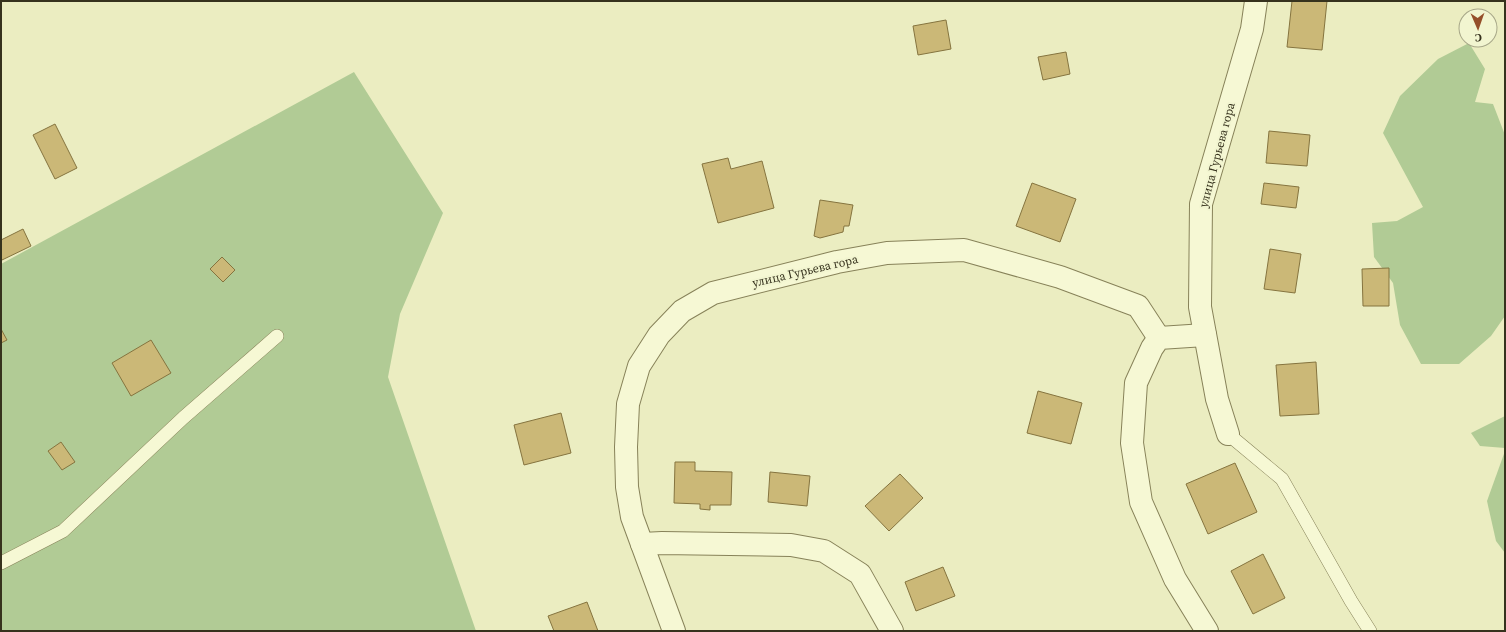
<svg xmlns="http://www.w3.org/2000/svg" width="1506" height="632" viewBox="0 0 1506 632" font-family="'Source Serif 4',serif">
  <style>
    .green { fill: #b1cb95 }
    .building { fill: #cbb877; stroke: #85743f }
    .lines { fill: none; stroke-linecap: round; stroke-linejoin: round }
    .lane-casing { stroke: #878259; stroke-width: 14 }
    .street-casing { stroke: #878259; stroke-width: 24 }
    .lane { stroke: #f6f8d4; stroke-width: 13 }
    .street { stroke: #f6f8d4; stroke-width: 22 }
    .labels { text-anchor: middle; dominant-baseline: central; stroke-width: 4; stroke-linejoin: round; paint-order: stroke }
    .street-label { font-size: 12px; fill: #36321d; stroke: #f2f5d0 }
  </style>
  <rect width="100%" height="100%" fill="#ebedc1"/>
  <!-- green -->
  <g class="green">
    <polygon points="1469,43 1485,69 1475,102 1493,104 1505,135 1505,316 1491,336 1459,364 1421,364 1400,325 1393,283 1374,257 1372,223 1397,221 1423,207 1383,133 1400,96 1438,59"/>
    <polygon points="354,72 443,213 400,314 388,377 476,631 1,631 1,264"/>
    <polygon points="1505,416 1505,448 1480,446 1471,433"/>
    <polygon points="1505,451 1505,553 1496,541 1487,501"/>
  </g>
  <!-- building -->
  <g class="building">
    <polygon points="1292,1 1327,1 1322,50 1287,47"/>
    <polygon points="946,20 951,49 918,55 913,26"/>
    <polygon points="1066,52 1070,74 1043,80 1038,57"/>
    <polygon points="55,124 77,168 55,179 33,135"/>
    <polygon points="1269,131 1310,135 1307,166 1266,163"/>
    <polygon points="728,158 731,169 762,161 774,208 718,223 702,164"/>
    <polygon points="1032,183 1076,199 1060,242 1016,226"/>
    <polygon points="1264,183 1299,187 1296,208 1261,204"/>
    <polygon points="820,200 853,205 849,226 844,226 843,232 820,238 814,236"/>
    <polygon points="23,229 31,246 2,260 1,257 1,240"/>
    <polygon points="1270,249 1301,254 1295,293 1264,289"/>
    <polygon points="222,257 235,270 223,282 210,269"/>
    <polygon points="1389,268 1389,306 1363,306 1362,269"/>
    <polygon points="1,329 7,340 1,343"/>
    <polygon points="151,340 171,373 131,396 112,363"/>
    <polygon points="1316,362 1319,414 1280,416 1276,365"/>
    <polygon points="1038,391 1082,403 1071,444 1027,433"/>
    <polygon points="561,413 571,453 524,465 514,425"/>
    <polygon points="61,442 75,462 62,470 48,451"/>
    <polygon points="675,462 695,462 695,471 732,472 731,505 710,505 710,510 700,509 700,504 674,503"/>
    <polygon points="1235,463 1257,512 1208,534 1186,484"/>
    <polygon points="770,472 810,476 807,506 768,502"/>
    <polygon points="900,474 923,498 889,531 865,506"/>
    <polygon points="1263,554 1285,598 1253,614 1231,571"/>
    <polygon points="943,567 955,596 916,611 905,582"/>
    <polygon points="587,602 598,631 554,631 548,616"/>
  </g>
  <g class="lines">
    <!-- lane casing -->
    <g class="lane-casing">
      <g id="lane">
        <polyline points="1228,434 1282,479 1351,601 1370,631"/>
        <polyline points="1,563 63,531 183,418 277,336"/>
      </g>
    </g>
    <!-- street casing -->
    <g class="street-casing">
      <g id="street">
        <polyline points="1205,335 1159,338 1152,348 1136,383 1132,443 1141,502 1175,579 1207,631"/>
        <polyline points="1228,434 1217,399 1200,307 1201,204 1252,29 1256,1"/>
        <polyline points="642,544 662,543 791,545 824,551 860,574 892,631"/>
        <polyline points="674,631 632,517 627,487 626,447 628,404 639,366 659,335 682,311 713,293 837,262 887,253 964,250 1060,277 1138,306 1159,338"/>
      </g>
    </g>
    <!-- lane -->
    <use href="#lane" class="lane"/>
    <!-- street -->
    <use href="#street" class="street"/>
  </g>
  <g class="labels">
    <!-- street labels -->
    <g class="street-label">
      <text transform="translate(1217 155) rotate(-75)">улица Гурьева гора</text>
      <text transform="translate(805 271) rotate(-13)">улица Гурьева гора</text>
    </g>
  </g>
  <!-- border -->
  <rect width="1506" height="632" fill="none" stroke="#36321d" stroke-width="4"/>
  <!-- north arrow -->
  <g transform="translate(1478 28) rotate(178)"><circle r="19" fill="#f2f5d0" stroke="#a7a788"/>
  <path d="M0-3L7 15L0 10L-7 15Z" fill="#954f29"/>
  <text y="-6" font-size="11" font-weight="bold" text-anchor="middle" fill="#36321d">С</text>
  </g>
</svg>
